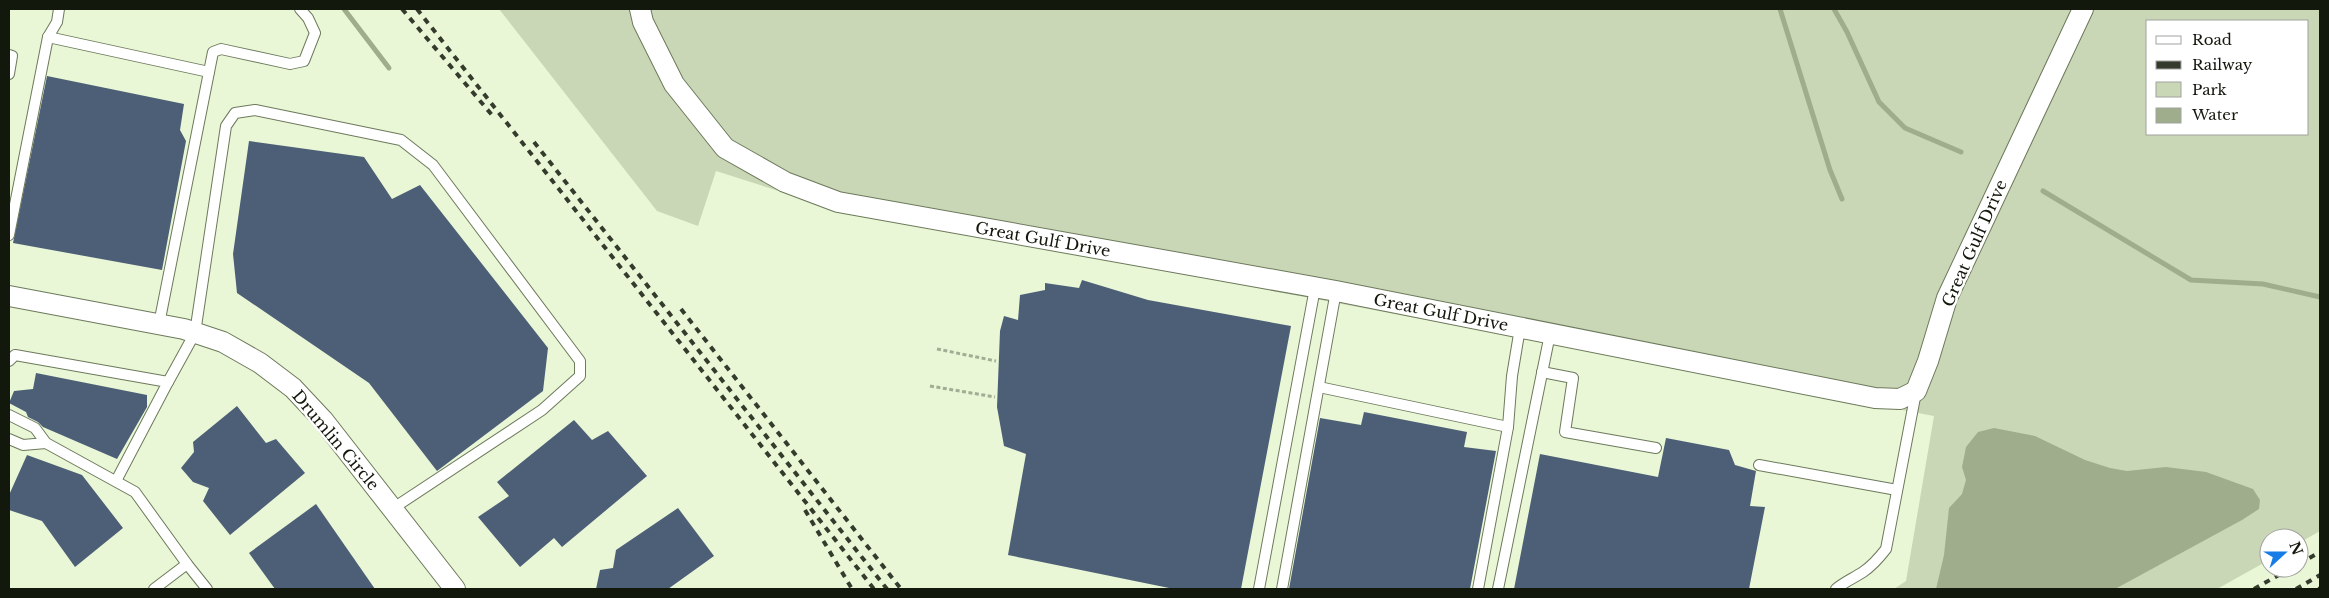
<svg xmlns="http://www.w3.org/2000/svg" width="2329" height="598" viewBox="0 0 2329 598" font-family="'Libre Baskerville',serif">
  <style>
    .green { fill: #c9d7b6; fill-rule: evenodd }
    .water { fill: #a0ad8d }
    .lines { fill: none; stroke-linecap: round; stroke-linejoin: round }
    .stream { stroke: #a0ad8d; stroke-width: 5 }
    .building { fill: #4c5f77 }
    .service-casing { stroke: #6d795c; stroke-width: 12 }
    .minor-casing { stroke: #6d795c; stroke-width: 22 }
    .path { stroke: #a2ad93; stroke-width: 3; stroke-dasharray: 4 2.5; stroke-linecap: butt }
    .service { stroke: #fff; stroke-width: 10 }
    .minor { stroke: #fff; stroke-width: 20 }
    .rail { stroke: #353b2c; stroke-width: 4; stroke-dasharray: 6 6; stroke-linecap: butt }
    .labels { text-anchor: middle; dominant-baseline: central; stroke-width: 5; stroke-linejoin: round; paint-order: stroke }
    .street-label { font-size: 16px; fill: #13180c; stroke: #fff }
  </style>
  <rect width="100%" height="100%" fill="#e9f7d6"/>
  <!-- green -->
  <path class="green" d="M499 9H2320V531L2299 543V538H2269V560L2217 589H1894L1906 581 1934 416 829 207 716 171 698 226 657 211ZM2148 21H2308V134H2148Z"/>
  <!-- water -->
  <polygon class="water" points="1994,428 2035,436 2085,460 2110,468 2127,471 2166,467 2206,472 2253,489 2260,500 2259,509 2242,520 2115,589 1936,589 1944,555 1949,508 1962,494 1966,480 1962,467 1966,447 1978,432"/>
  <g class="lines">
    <!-- stream -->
    <g class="stream">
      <polyline points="344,9 389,68"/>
      <polyline points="1780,9 1830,170 1842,199"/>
      <polyline points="1834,9 1847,32 1879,102 1905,128 1961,152"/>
      <polyline points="2043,191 2191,280 2263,284 2320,297"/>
    </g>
  </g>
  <!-- building -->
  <g class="building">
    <polygon points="47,76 184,104 180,130 186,141 162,270 13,243"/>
    <polygon points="249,141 364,157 392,199 420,185 548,348 543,391 437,471 369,383 237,293 233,254"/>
    <polygon points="1082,280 1148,300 1291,326 1241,589 1174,589 1008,555 1026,454 1004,446 997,407 1000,331 1004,316 1018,320 1020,295 1045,290 1045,283 1079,288"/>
    <polygon points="36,373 147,395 147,407 117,459 43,427 38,422 28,417 26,412 9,403 14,391 33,389"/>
    <polygon points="237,406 266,443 276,439 305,473 230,535 203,501 209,488 193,482 181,468 194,452 193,442"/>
    <polygon points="1364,412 1467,432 1464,447 1496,451 1470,589 1289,589 1320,418 1361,425"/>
    <polygon points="574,420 592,440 608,431 647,476 562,547 554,538 520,567 478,517 509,496 497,482"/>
    <polygon points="1666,438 1729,450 1735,465 1756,471 1750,506 1765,507 1749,589 1514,589 1540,454 1658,477"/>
    <polygon points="27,455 82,475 123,528 75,567 42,521 9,510 9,495"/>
    <polygon points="316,504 375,589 275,589 249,553"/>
    <polygon points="678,508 714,556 668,589 596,589 600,570 613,568 616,550"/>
  </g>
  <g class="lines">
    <!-- service casing -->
    <g class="service-casing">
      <g id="service">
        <polyline points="48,37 57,22 59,9"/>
        <polyline points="9,55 12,56 9,74"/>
        <polyline points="209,72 213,52 221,49 290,64 304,61 315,33 308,18 300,9"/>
        <polyline points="9,235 48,37 209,72 159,324"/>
        <polyline points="9,361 15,355 168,382 116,481"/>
        <polyline points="1542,372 1573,378 1565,432 1656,448"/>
        <polyline points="168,382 195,333 226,126 235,113 255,110 401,140 433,165 580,361 580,376 542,410 392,509"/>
        <polyline points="1319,387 1508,427"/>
        <polyline points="9,415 35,428 46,443 135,492 187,564"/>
        <polyline points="9,439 23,445 46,443"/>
        <polyline points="1759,465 1897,490"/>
        <polyline points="154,589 187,564 207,589"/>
        <polyline points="1259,589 1315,288"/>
        <polyline points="1282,589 1336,291"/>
        <polyline points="1478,589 1508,427 1512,376 1520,328"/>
        <polyline points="1498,589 1550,334"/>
        <path d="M1836 589C1844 582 1854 578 1863 572 1872 566 1879 558 1886 549L1916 392"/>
      </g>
    </g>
    <!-- minor casing -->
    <g class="minor-casing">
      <g id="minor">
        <polyline points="640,9 643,22 674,84 725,148 785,182 838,202 1336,291 1875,398 1900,399 1916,391 1928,361 1947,298 2083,9"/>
        <polyline points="9,296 184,329 223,342 260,363 293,388 323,420 455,589"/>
      </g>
    </g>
    <!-- path -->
    <g class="path">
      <polyline points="937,349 996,361"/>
      <polyline points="930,386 995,397"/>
    </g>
    <!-- service -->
    <use href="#service" class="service"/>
    <!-- minor -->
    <use href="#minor" class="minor"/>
    <!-- rail -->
    <g class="rail">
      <polyline points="402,9 492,115"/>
      <polyline points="417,9 874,589"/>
      <polyline points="534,142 887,589"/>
      <polyline points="681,309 901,589"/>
      <polyline points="805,510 852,589"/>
      <polyline points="2299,564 2320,552"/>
      <polyline points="2254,589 2291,568"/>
      <polyline points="2296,589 2320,575"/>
      <polyline points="2319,589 2320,588"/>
    </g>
  </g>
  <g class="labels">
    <!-- street labels -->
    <g class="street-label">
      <text transform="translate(1043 239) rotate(10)">Great Gulf Drive</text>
      <text transform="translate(1974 243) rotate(-66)">Great Gulf Drive</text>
      <text transform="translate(1441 312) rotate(11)">Great Gulf Drive</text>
      <text transform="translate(336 440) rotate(50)">Drumlin Circle</text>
    </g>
  </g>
  <!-- border -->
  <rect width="2329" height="598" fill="none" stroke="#13180c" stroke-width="20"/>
  <!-- legend -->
  <rect x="2146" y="20" width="162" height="115" fill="#ffffff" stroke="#a1a39e"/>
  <rect x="2156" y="36" width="25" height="8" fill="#ffffff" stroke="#a1a39e"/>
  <text x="2192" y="45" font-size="15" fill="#13180c">Road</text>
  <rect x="2156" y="61" width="25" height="8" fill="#353b2c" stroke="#a1a39e"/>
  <text x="2192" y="70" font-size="15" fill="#13180c">Railway</text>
  <rect x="2156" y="82" width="25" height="15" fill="#c9d7b6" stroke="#a1a39e"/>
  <text x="2192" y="95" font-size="15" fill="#13180c">Park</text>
  <rect x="2156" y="108" width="25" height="15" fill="#a0ad8d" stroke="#a1a39e"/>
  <text x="2192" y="120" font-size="15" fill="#13180c">Water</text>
  <!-- north arrow -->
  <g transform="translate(2284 553) rotate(69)"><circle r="24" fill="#ffffff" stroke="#a1a39e"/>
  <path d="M0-4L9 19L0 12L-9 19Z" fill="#177ce5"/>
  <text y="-8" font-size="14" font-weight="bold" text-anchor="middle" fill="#13180c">N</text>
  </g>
</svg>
